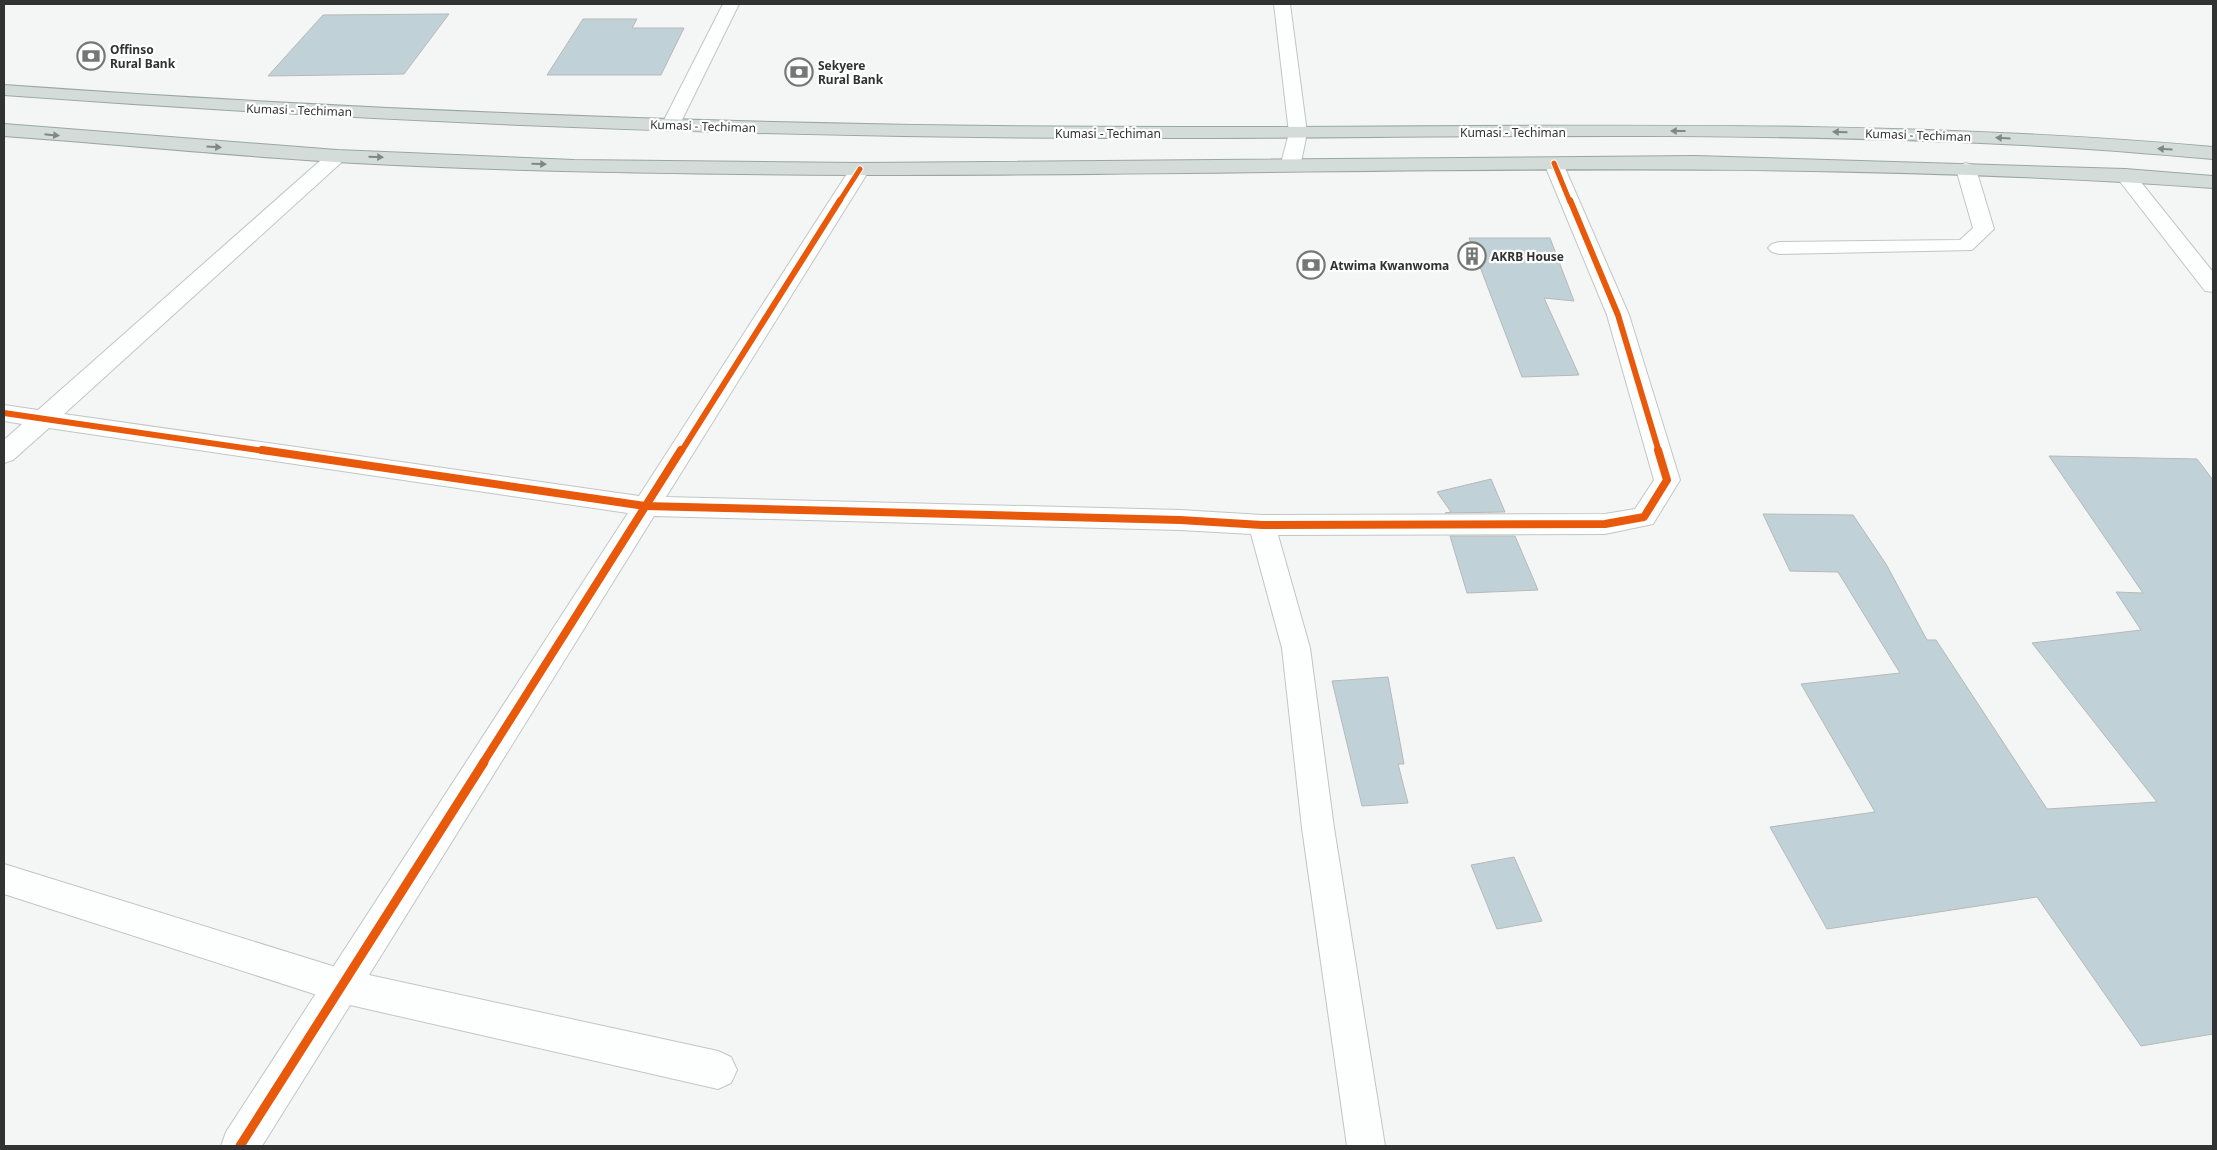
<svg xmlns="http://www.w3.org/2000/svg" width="2217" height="1150" viewBox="0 0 2217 1150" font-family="'Noto Sans',sans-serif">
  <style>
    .building { fill: #c0d2d7; stroke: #b7b9b8 }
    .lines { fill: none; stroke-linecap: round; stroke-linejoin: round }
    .service-casing { stroke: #c3c5c5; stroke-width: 2 }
    .minor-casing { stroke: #c3c5c5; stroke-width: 2 }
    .trunk-casing { stroke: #9ba6a2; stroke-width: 2 }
    .service { fill: #fdfefe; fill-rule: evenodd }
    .minor { fill: #fdfefe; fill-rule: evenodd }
    .trunk { fill: #d3dcd8; fill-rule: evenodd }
    .cycleway-far3-casing { stroke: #fff; stroke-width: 7 }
    .cycleway-far2-casing { stroke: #fff; stroke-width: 9 }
    .cycleway-far1-casing { stroke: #fff; stroke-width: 11 }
    .cycleway-casing { stroke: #fff; stroke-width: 12 }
    .cycleway-far3 { stroke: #e8590c; stroke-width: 5 }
    .cycleway-far2 { stroke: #e8590c; stroke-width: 6 }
    .cycleway-far1 { stroke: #e8590c; stroke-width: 8 }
    .cycleway { stroke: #e8590c; stroke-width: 9 }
    .oneway { fill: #828785 }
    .labels { text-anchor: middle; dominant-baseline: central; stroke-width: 4.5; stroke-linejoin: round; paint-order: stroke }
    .far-poi-label { font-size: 12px; font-weight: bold; fill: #313232; stroke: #fff; text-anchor: start }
    .far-street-label { font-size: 12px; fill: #313232; stroke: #fff }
  </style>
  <rect width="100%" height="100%" fill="#f3f6f5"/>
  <!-- building -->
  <g class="building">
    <polygon points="449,14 404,74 268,76 323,15"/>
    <polygon points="583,19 637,19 632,28 684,28 661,75 547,75"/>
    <polygon points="1469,238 1550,238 1574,301 1544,298 1579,375 1522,377"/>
    <polygon points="2049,456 2197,459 2213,480 2213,1034 2141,1046 2037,897 1827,929 1770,827 1875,812 1801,684 1900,673 1838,572 1790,571 1763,514 1853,515 1886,564 1927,640 1936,640 2047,809 2157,802 2032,643 2141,630 2116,592 2143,593"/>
    <polygon points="1491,479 1505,512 1445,513 1451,512 1437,492"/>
    <polygon points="1450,536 1515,536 1538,590 1467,593"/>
    <polygon points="1388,677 1404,764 1398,764 1408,803 1362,806 1332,681"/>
    <polygon points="1514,857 1542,921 1497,929 1471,865"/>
  </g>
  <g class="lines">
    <!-- service casing -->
    <g class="service-casing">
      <g id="service">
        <polygon points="1966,163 1973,165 1976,169 1994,229 1972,250 1779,254 1772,252 1768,248 1772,244 1779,242 1960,240 1973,228 1956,169 1959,165"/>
        <polygon points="2125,169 2132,171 2213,272 2213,292 2205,291 2118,179 2115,175 2118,171"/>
        <polygon points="4,864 342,969 355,974 360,986 355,998 342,1003 4,894"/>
      </g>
    </g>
    <!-- minor casing -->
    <g class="minor-casing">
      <g id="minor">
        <polygon points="723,4 739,4 679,126 677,130 663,130 661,126"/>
        <polygon points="1274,4 1290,4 1307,133 1300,167 1297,171 1283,171 1280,167 1289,133"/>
        <polygon points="337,150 344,152 347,156 344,160 64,414 639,496 850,169 853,165 867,165 870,169 666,497 1180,510 1262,515 1605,514 1635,509 1654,480 1607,315 1544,163 1547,159 1561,159 1629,315 1680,480 1653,524 1605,534 1278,535 1310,648 1334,828 1385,1146 1347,1146 1302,828 1282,648 1251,534 1180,530 654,516 369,975 718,1051 731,1057 737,1070 731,1083 718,1089 350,1005 262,1146 221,1146 226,1132 628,513 49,428 13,460 4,463 4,440 22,424 4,421 4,405 38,410 330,152"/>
      </g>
    </g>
    <!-- trunk casing -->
    <g class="trunk-casing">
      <g id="trunk">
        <path d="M4 85C396 113 788 127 1180 127 1525 128 1870 116 2213 147V159C2136 152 2058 146 1981 143 1688 130 1395 139 1103 138 736 137 370 122 4 95Z"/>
        <path d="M4 124 337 150 574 160 860 163 1695 156 2125 169 2213 176V188C1762 155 1310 176 858 175 684 174 510 172 336 162 225 155 115 144 4 136Z"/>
      </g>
    </g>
    <!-- service -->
    <use href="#service" class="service"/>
    <!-- minor -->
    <use href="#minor" class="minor"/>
    <!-- trunk -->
    <use href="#trunk" class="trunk"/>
    <!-- cycleway-far3 casing -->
    <g class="cycleway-far3-casing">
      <g id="cycleway-far3">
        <polyline points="1554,163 1570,202"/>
        <polyline points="839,202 860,169"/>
      </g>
    </g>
    <!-- cycleway-far2 casing -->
    <g class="cycleway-far2-casing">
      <g id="cycleway-far2">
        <polyline points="1570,200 1618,315 1659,452"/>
        <polyline points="4,413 271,452"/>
        <polyline points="681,452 840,200"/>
      </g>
    </g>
    <!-- cycleway-far1 casing -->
    <g class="cycleway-far1-casing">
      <g id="cycleway-far1">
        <polyline points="262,450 645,506 1180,520 1262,525 1605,524 1644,517 1667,480 1658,450"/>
        <polyline points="483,763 681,450"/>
      </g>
    </g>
    <!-- cycleway casing -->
    <g class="cycleway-casing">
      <polyline id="cycleway" points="240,1146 484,762"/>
    </g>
    <!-- cycleway-far3 -->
    <use href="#cycleway-far3" class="cycleway-far3"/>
    <!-- cycleway-far2 -->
    <use href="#cycleway-far2" class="cycleway-far2"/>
    <!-- cycleway-far1 -->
    <use href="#cycleway-far1" class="cycleway-far1"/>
    <!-- cycleway -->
    <use href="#cycleway" class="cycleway"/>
  </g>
  <!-- one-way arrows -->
  <defs><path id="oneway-solid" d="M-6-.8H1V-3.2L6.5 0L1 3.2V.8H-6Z" transform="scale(1.25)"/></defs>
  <g class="oneway">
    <use href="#oneway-solid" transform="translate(1678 131) rotate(180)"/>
    <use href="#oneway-solid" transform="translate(1840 132) rotate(-178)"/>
    <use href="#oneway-solid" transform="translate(52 135) rotate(6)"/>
    <use href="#oneway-solid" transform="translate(2003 138) rotate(-177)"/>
    <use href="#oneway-solid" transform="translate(214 147) rotate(4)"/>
    <use href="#oneway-solid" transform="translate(2165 149) rotate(-176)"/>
    <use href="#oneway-solid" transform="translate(376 157) rotate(2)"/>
    <use href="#oneway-solid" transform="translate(539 164) rotate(2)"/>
  </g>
  <!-- icons -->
  <defs>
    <g id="bank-ring" transform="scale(1.4375)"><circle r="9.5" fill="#fff" stroke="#757776" stroke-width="1.5"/><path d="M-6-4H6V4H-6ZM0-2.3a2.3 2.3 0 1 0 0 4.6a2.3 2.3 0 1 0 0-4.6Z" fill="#757776"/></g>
    <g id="building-ring" transform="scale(1.4375)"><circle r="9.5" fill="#fff" stroke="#757776" stroke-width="1.5"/><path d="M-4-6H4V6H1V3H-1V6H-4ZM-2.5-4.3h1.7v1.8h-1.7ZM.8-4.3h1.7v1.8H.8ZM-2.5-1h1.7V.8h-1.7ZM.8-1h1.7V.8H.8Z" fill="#757776"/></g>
  </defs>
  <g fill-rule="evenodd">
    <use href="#bank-ring" x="91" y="56"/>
    <use href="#bank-ring" x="799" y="72"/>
    <use href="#building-ring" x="1472" y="256"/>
    <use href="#bank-ring" x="1311" y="265"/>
  </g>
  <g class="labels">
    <!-- far-poi labels -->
    <g class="far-poi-label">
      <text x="110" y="49">Offinso<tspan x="110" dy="14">Rural Bank</tspan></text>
      <text x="818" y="65">Sekyere<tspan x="818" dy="14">Rural Bank</tspan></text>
      <text x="1491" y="256">AKRB House</text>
      <text x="1330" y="265">Atwima Kwanwoma</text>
    </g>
    <!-- far-street labels -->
    <g class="far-street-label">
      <text transform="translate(299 110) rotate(2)">Kumasi - Techiman</text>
      <text transform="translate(703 126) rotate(2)">Kumasi - Techiman</text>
      <text x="1513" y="132">Kumasi - Techiman</text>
      <text x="1108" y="133">Kumasi - Techiman</text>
      <text transform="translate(1918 135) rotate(2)">Kumasi - Techiman</text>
    </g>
  </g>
  <!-- border -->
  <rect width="2217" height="1150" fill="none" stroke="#313232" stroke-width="10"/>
</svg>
